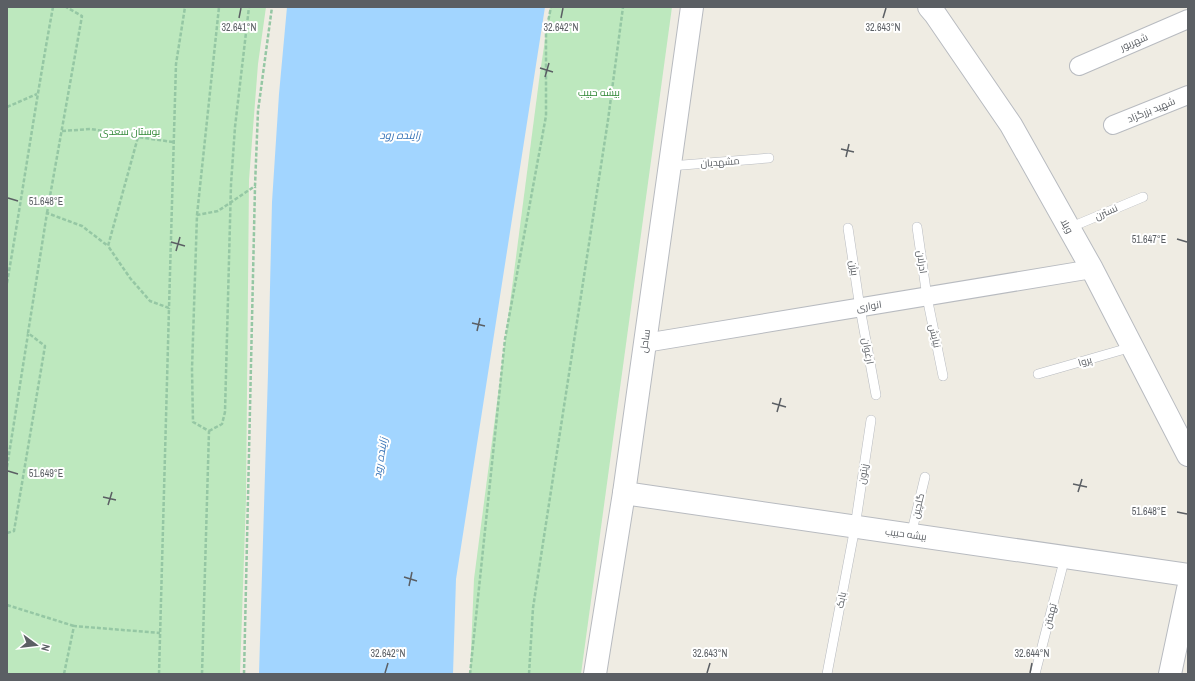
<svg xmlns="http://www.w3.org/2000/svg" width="1195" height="681" viewBox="0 0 1195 681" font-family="'Archivo Narrow',Cairo,sans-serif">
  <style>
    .green { fill: #bde8be }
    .water { fill: #a2d5ff }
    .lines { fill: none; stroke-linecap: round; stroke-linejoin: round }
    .service-casing { stroke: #b8bbc0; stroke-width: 10 }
    .minor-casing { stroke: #b8bbc0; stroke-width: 20 }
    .tertiary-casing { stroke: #b8bbc0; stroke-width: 24 }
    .path { stroke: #95c7a4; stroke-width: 2.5; stroke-dasharray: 4 2; stroke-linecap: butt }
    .service { stroke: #fff; stroke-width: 9 }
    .minor { stroke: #fff; stroke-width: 18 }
    .tertiary { stroke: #fff; stroke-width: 22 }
    .ticks { fill: none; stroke: #5b5f64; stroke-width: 1.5 }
    .labels { text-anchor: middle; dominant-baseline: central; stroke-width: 4; stroke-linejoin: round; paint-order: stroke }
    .street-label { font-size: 10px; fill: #5b5f64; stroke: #fff }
    .park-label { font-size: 10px; fill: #2f8735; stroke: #fff }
    .water-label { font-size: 11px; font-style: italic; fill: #3975b8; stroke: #fff }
    .ticks-label { font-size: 10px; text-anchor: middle; fill: #5b5f64; stroke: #fff; stroke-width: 4; stroke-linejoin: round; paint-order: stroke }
  </style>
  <rect width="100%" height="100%" fill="#efece3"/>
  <!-- green -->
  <g class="green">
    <polygon points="7,7 266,7 258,64 249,180 246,499 240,674 7,674"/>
    <polygon points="550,7 672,7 581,674 470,674 474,579 540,73"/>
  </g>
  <!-- water -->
  <polygon class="water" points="287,7 545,7 456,579 453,674 259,674 268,373 272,202 279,94"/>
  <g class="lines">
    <!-- service casing -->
    <g class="service-casing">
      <g id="service">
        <polyline points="670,166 769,158"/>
        <polyline points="917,227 927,297 943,376"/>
        <polyline points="848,228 860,308 876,395"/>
        <polyline points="1069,228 1143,197"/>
        <polyline points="1038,374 1132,347"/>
        <polyline points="911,535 925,477"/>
        <polyline points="827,674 855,527 871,420"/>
        <polyline points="1035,674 1065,557"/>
      </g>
    </g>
    <!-- minor casing -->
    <g class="minor-casing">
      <g id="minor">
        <polyline points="1079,66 1188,19"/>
        <polyline points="1113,125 1188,95"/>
        <polyline points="645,343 1092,269"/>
      </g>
    </g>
    <!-- tertiary casing -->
    <g class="tertiary-casing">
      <g id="tertiary">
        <polyline points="929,7 935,14 1011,125 1092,269 1188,455"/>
        <polyline points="624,493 1188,575"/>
        <polyline points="595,674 624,493 692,7"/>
        <polyline points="1170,674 1188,589"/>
      </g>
    </g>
    <!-- path -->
    <g class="path">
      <polyline points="7,107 37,94"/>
      <polyline points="62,131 91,129 138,137"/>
      <polyline points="173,142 138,137 108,246 130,278 150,301 169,308 176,64 185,7"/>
      <polyline points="47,213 82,16 66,7"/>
      <polyline points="197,215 219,7"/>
      <path d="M7 283C23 191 36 99 53 7"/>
      <polyline points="209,431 222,424 225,412 231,184 235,127 249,7"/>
      <polyline points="7,467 28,334"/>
      <polyline points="7,533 14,531 45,346 28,333 47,213 82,226 108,246"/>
      <polyline points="7,605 74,626"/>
      <polyline points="64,674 74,626 160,633"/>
      <polyline points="159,674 169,308"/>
      <polyline points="202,674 209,431 193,422 192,369 197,215 218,211 255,186 258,111 272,7"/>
      <polyline points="244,674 255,187"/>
      <polyline points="470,674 505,339 546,116 546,32 551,7"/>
      <polyline points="529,674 533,608 608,120 623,7"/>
    </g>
    <!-- service -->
    <use href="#service" class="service"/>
    <!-- minor -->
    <use href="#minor" class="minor"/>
    <!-- tertiary -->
    <use href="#tertiary" class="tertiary"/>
  </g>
  <!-- ticks -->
  <path class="ticks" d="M239 18 241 8M561 18 563 8M883 18 886 8M540 68 553 72M545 77 549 63M841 149 854 152M846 157 849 144M8 198 18 201M1177 239 1187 242M171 242 185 246M176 251 180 237M472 323 485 326M477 331 480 318M772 403 786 407M777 412 781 398M8 471 18 474M1073 484 1087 487M1078 492 1082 479M103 497 116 500M108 505 112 492M1177 512 1187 514M404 577 417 581M409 586 412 572M385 673 388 663M707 673 710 663M1030 673 1032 663"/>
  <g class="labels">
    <!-- street labels -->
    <g class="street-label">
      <text transform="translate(1134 42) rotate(-23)">شهریور</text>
      <text transform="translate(1151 110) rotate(-22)">شهید بزرگزاد</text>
      <text transform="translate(720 162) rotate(-4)">مشهدیان</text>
      <text transform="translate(1106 212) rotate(-23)">نسترن</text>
      <text transform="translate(1067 226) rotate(61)">ویلا</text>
      <text transform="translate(922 262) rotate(82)">ادرلان</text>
      <text transform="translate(854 268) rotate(82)">بیژن</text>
      <text transform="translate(869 306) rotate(-9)">انواری</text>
      <text transform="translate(935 336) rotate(78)">نیایش</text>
      <text transform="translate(645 341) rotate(-82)">ساحل</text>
      <text transform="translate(868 351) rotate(80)">ارغوان</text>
      <text transform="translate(1085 361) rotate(-16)">پروا</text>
      <text transform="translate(863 474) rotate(-81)">زیتون</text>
      <text transform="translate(918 506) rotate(-77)">گلچین</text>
      <text transform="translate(906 534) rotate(8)">بیشه حبیب</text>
      <text transform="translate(841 600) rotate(-80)">بابک</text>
      <text transform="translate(1050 616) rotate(-75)">تهمتن</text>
    </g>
    <!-- park labels -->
    <g class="park-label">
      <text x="599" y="92">بیشه حبیب</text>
      <text x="130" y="131">بوستان سعدی</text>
    </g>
    <!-- water labels -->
    <g class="water-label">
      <text x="400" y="135">زاینده رود</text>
      <text transform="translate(380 458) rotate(-81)">زاینده رود</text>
    </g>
  </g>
  <g class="ticks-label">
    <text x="239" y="31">32.641°N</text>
    <text x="561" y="31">32.642°N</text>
    <text x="883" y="31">32.643°N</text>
    <text x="46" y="205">51.648°E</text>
    <text x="1149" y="243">51.647°E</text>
    <text x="46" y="477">51.649°E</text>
    <text x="1149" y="515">51.648°E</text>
    <text x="388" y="657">32.642°N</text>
    <text x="710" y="657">32.643°N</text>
    <text x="1032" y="657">32.644°N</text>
  </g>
  <!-- border -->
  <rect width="1195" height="681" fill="none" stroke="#5b5f64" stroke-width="16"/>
  <!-- north arrow -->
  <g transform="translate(36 645) rotate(105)" stroke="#ffffff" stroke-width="3" paint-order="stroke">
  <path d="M0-3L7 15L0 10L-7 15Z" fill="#5b5f64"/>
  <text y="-6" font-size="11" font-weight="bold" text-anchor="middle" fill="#5b5f64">N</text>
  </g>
</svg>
